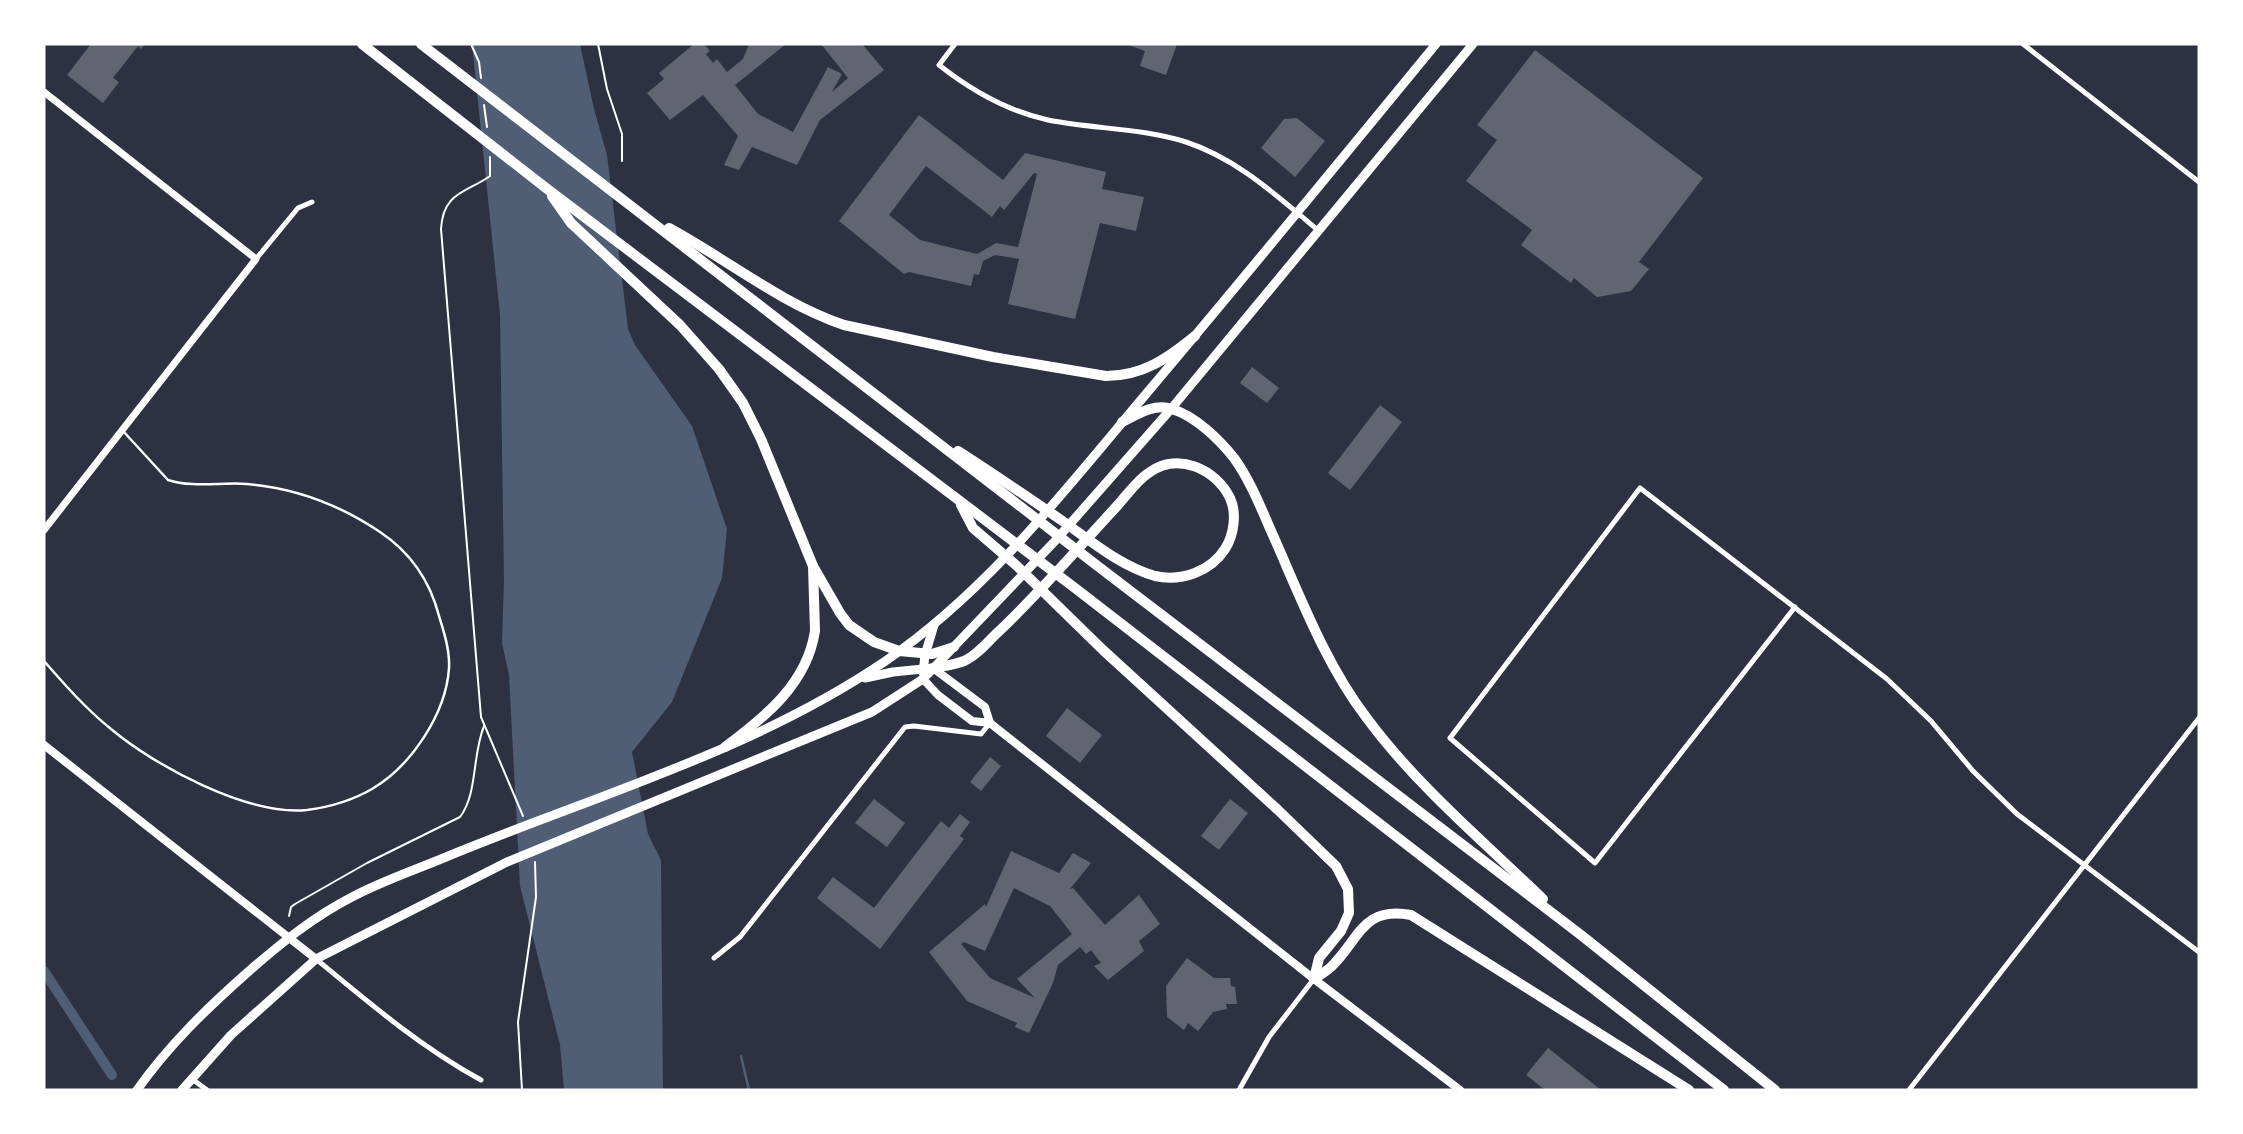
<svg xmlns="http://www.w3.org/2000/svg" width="2243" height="1134" viewBox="0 0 2243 1134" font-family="'Alegreya Sans',sans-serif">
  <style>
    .water { fill: #4f5d75 }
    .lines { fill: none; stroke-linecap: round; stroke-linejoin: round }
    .stream { stroke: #4f5d75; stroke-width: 2.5 }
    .canal { stroke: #4f5d75; stroke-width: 10 }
    .building { fill: #626471; fill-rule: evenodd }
    .path { stroke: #fff; stroke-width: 2 }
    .service { stroke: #fff; stroke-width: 2.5 }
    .minor { stroke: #fff; stroke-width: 5 }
    .tertiary { stroke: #fff; stroke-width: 7 }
    .secondary { stroke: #fff; stroke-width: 8 }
    .primary { stroke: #fff; stroke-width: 9 }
    .motorway { stroke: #fff; stroke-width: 10 }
  </style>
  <rect width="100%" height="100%" fill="#2d3142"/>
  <!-- water -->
  <polygon class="water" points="472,44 580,44 594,109 607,155 628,329 635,345 692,426 727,529 722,578 672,702 632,752 648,834 661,860 663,1090 564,1090 560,1045 520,886 509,675 502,643 504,580 500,315"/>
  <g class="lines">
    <!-- stream -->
    <polyline class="stream" points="741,1056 749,1090"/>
    <!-- canal -->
    <polyline class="canal" points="44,971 112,1075"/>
  </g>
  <!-- building -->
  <g class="building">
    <polygon points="91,44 145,44 141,49 138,46 113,78 119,82 103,103 67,75"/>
    <polygon points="694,44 704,44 710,51 706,54 713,63 717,59 727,72 743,59 749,44 786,44 735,85 758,114 793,132 828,67 842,74 832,92 848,78 821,44 862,44 884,70 820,120 797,165 752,147 739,170 724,165 738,136 703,95 670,120 647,93 664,79 659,73"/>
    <polygon points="1126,44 1177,44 1166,75 1140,66 1145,51"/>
    <polygon points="1535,50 1703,178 1639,262 1649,269 1631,291 1597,297 1574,278 1571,283 1521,245 1532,230 1466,181 1497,140 1477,125"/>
    <path d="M919 115 1003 180 1025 153 1106 172 1102 189 1144 197 1136 231 1100 223 1075 319 1008 304 1019 259 995 255 983 261 979 275 974 274 971 286 909 272 904 274 839 221ZM926 166 992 217 1000 206 1004 210 1034 173 1037 174 1018 247 996 243 977 254 920 240 889 215Z"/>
    <polygon points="1297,118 1325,141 1295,177 1261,148 1284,119"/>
    <polygon points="1252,367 1279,388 1267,403 1240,383"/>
    <polygon points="1380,405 1402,422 1350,490 1328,473"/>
    <polygon points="1067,708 1102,735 1080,763 1046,736"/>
    <polygon points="990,757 1001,766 981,791 970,782"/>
    <polygon points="874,799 905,823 887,847 855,823"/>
    <polygon points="1230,799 1248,813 1219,850 1201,836"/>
    <polygon points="960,814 970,822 960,836 964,839 880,949 817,898 833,877 874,908 941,821 949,828"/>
    <path d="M1011 851 1059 873 1073 853 1091 863 1070 889 1073 888 1105 925 1139 895 1160 924 1139 941 1144 951 1108 980 1094 966 1101 963 1091 950 1086 954 1080 947 1058 965 1053 983 1029 1033 1015 1027 1017 1023 967 1001 929 952 985 904 986 907ZM1014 888 1050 906 1072 934 1017 979 1035 998 990 978 961 944 964 942 985 951Z"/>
    <polygon points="1187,958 1214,978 1230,978 1231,986 1235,987 1237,1004 1226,1004 1227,1009 1213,1012 1198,1031 1188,1023 1184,1030 1167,1017 1166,986"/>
    <polygon points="1548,1048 1601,1090 1545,1090 1526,1075"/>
  </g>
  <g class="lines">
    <!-- path -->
    <g class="path">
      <polyline points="471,44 479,62 481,78"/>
      <polyline points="598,44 607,89 622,134 622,161"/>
      <polyline points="484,105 487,127"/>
      <path d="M490 157V176C466 193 443 192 441 229L481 717 523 816"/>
      <path d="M289 916 291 907 295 904 367 863 460 817C478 793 472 755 484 726"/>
      <polyline points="522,1090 518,1022 536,897 535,862"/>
    </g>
    <!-- service -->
    <path class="service" d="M44 661C65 685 86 709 111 729 155 766 248 816 307 810 330 807 353 800 372 789 411 766 446 714 449 668 450 651 444 632 439 616 430 581 410 552 380 532 340 505 296 488 247 484 222 482 192 488 168 480L123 431"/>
    <!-- minor -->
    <g class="minor">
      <path d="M955 44 939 65C972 91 1007 111 1048 120 1093 129 1142 128 1186 142 1238 159 1278 197 1319 231"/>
      <polyline points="2023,44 2199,182"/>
      <polyline points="256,259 298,208 312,202"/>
      <polyline points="1795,607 1595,863 1450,738 1640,488 1887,679 1931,721 1973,771 2017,814 2199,952"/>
      <polyline points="714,958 740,937 905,727 914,726 981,734 990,723"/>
      <path d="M316 959C369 1003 421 1047 481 1080"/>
      <polyline points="192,1079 207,1090"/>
      <polyline points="1239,1090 1269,1037 1313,980"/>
      <polyline points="1909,1090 2199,718"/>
    </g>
    <!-- tertiary -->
    <polyline class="tertiary" points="44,92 256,259 44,530"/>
    <!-- secondary -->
    <g class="secondary">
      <polyline points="933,668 985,707 990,723"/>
      <polyline points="923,679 938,695 972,721 990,723 1314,979 1460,1090"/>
      <polyline points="44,745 316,959"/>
    </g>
    <!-- primary -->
    <g class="primary">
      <polyline points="923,673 925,655 934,625"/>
      <polyline points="865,678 893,672 933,668"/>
      <path d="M137 1090C169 1045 206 1009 248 972 280 944 313 917 352 897 382 881 415 870 446 857 593 796 751 752 884 662 988 591 1066 489 1146 394 1244 278 1340 161 1436 44"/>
      <polyline points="182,1090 231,1035 316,959 507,862 872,712 923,679 1055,541 1171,409 1473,44"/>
    </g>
    <!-- motorway -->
    <g class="motorway">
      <polyline points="362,44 546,188 1075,588 1724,1090"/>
      <polyline points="421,44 1095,564 1581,935 1775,1090"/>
      <polyline points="552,196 571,223 680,325 719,369 743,403 761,439 813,566 840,613 849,625 874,642 899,651 932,654 954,647"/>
      <path d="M669 228C728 260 780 303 844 325L993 357 1106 376C1143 376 1168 358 1195 336"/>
      <path d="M1122 422C1138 414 1154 403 1172 409 1195 416 1219 439 1234 458 1250 480 1261 508 1272 533 1300 596 1325 663 1366 717 1416 785 1483 841 1543 899"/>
      <polyline points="961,505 973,528 1017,566 1103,650 1278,810 1336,866 1348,889 1349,913 1341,931 1319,958 1314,979"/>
      <path d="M933 668C943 666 954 665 964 661 976 656 987 643 996 634 1039 594 1077 549 1117 506 1127 495 1137 480 1150 472 1178 452 1216 469 1230 498 1237 513 1234 535 1225 549 1211 571 1182 582 1155 576 1122 567 1092 542 1064 522 1029 498 994 474 958 451"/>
      <path d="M725 747C765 717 807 684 815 631L813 566"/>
      <path d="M1314 979C1320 975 1327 971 1332 966 1360 938 1363 906 1411 915L1689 1090"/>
    </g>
  </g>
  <!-- border -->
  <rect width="2243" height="1134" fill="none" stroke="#ffffff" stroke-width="91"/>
</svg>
